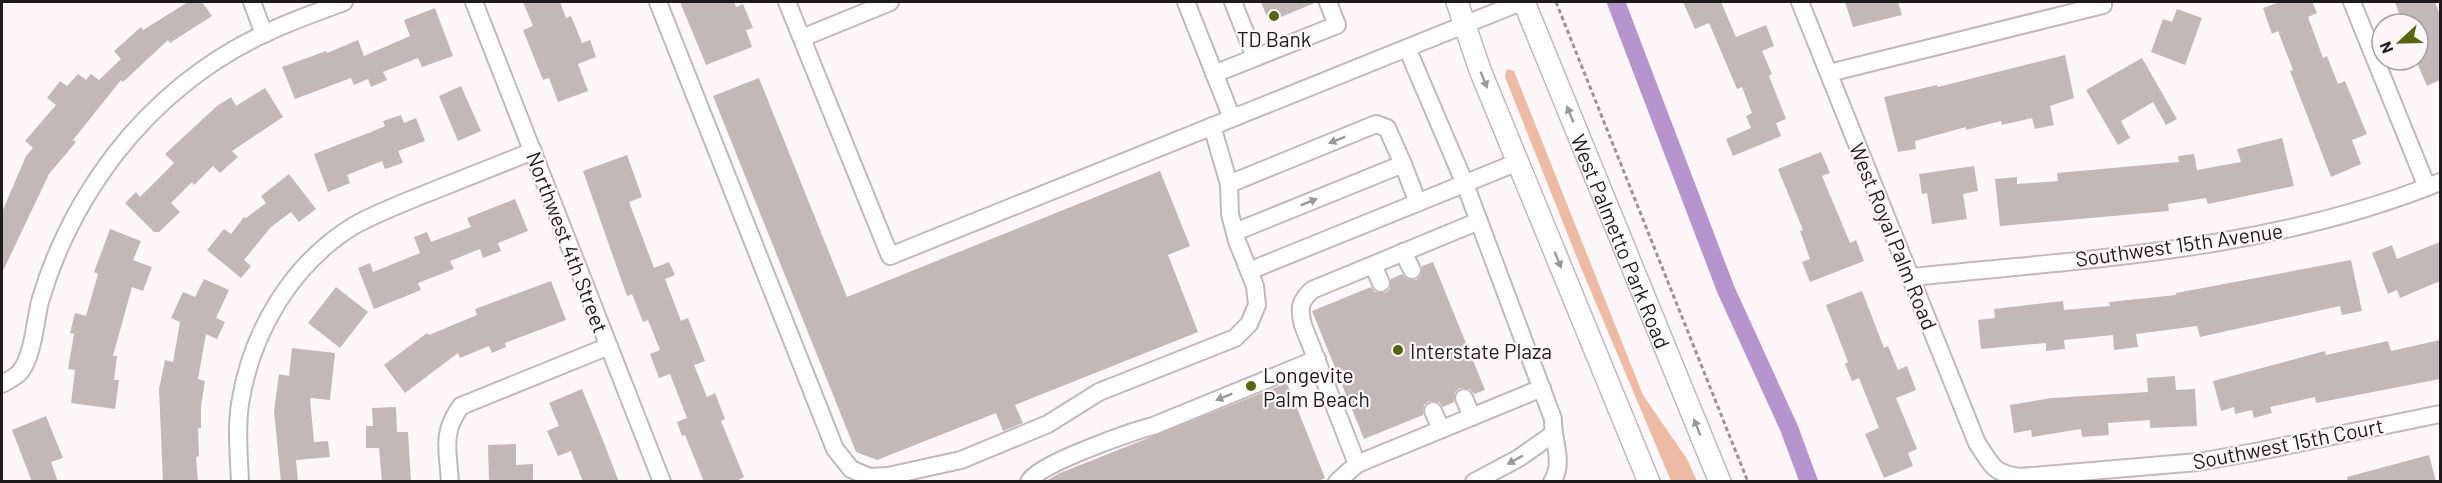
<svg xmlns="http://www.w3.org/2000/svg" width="2442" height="483" viewBox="0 0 2442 483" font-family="Barlow,sans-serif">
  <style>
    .green { fill: #edbba3 }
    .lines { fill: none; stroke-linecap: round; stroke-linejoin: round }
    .canal { stroke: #b794cd; stroke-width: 18 }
    .building { fill: #c3b8b7 }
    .minor-casing { stroke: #c3b8bb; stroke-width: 20 }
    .major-casing { stroke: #c3b8bb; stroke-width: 24 }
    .path { stroke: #999496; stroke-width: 3; stroke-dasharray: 4.5 3; stroke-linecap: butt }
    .minor { stroke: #fff; stroke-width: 16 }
    .major { stroke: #fff; stroke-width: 21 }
    .oneway { fill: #9a9899 }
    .poi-dot { fill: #576710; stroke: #fef7f9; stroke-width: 2 }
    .labels { text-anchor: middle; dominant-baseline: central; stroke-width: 4.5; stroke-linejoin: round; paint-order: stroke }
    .poi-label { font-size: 21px; fill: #1f1b1d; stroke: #fef7f9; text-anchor: start }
    .street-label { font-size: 21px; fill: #1f1b1d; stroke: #fef7f9 }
  </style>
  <rect width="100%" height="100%" fill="#fef7f9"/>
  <!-- green -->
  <polygon class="green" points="1507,69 1514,71 1643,395 1687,459 1697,481 1671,481 1581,268 1505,77"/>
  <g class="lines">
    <!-- canal -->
    <polyline class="canal" points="1616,2 1726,290 1789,428 1809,482"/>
  </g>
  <!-- building -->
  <g class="building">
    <polygon points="188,2 202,2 212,16 170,43 168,40 123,82 121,80 73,140 76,142 49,174 2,273 2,212 26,156 33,148 25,141 56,105 47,98 60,81 67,86 78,74 86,80 91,74 99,80 121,59 114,51 141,27 143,30"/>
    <polygon points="523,2 560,2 566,18 571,16 582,43 590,40 596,57 578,64 588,91 558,102 549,78 543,80 523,30 533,26"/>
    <polygon points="680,2 734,2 736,7 743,4 753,28 746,30 752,47 706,65"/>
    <polygon points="1261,2 1317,2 1269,22"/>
    <polygon points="1683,2 1721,2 1736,37 1766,25 1774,46 1762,51 1772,74 1769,76 1786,119 1776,123 1781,136 1733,156 1726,139 1751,128 1746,116 1752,113 1742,87 1737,89 1709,23 1695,29"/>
    <polygon points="1845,2 1898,2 1902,15 1853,27"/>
    <polygon points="2280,2 2312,2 2317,13 2308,17 2323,58 2327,56 2338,84 2345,81 2367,134 2352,140 2361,164 2331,177 2290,71 2293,70 2278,31 2272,34 2263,8"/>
    <polygon points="2395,2 2435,2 2440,15 2440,80 2427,86 2418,65 2418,24 2403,24"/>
    <polygon points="435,8 453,56 422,67 418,58 383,72 387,80 371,87 368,79 354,85 351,78 295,99 282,67 326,51 327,53 358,40 364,56 410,36 404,20"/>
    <polygon points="2177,9 2202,18 2185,65 2151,52 2163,19 2172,22"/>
    <polygon points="2065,55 2074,98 2050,106 2054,125 2035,129 2032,118 2002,125 2001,121 1966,130 1966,127 1915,141 1916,149 1898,152 1884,97 1937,85 1938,87"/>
    <polygon points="2142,58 2177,119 2166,125 2153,102 2121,121 2130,138 2118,145 2086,90"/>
    <polygon points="759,78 847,297 1160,171 1190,246 1168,255 1198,332 1015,405 1023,423 1003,431 996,413 877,460 856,452 713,96"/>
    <polygon points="461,86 481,131 458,141 439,96"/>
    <polygon points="265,88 283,117 232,151 238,157 220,173 213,166 194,185 192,182 171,203 180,212 159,232 154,232 125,203 136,192 140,197 174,163 165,154 217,106 231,97 236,106"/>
    <polygon points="401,115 404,123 416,118 425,141 398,151 403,163 385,169 382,161 347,175 350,183 328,192 314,154 371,132 385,126 383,121"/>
    <polygon points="2282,138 2294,186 2208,204 2206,198 2168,204 2169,211 2000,226 1995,179 2017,177 2017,184 2058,181 2057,173 2179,162 2178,156 2194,154 2197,170 2241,162 2237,149"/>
    <polygon points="1821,152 1830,173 1822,176 1850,243 1856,240 1864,261 1810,282 1802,262 1810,259 1800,231 1803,230 1778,169"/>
    <polygon points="627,155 642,197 629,202 654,268 669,262 675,275 665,279 681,321 688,318 705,361 694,365 707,397 715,393 725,419 721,421 744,477 734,482 704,482 685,435 682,436 677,422 687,418 670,374 659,378 650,354 660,350 648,320 643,322 632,294 627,296 583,171"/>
    <polygon points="1974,166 1978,191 1963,194 1967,219 1932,224 1927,193 1922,194 1919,174"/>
    <polygon points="289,174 316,209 299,222 291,212 270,228 244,260 251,266 241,278 207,250 224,229 231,234 244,217 246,218 266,203 261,196"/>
    <polygon points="515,199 528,231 498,243 501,251 483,258 480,249 450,261 454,269 418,283 421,290 374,309 358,268 370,263 373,272 420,253 414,237 427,232 431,242 471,227 467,218"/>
    <polygon points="110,229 141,241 133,260 152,267 143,291 132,287 113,356 117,356 114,380 119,380 115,409 71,403 75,370 68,369 74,334 70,333 75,313 86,316 98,274 94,272"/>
    <polygon points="2440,242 2440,281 2400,298 2397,290 2388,294 2372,253 2392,245 2397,259"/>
    <polygon points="2351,260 2362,311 2342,315 2340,306 2200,337 2197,326 2136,334 2138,347 2114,350 2113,335 2064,340 2065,349 2046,351 2046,343 1981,349 1978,320 1995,318 1994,309 2063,301 2064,310 2110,306 2109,302 2176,295 2176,293"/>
    <polygon points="1433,262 1485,390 1474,394 1470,389 1460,388 1455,392 1454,402 1443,407 1439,402 1429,401 1424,405 1423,415 1364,439 1312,311 1371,287 1375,292 1385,293 1390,289 1391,279 1402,274 1407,279 1416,280 1421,275 1422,266"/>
    <polygon points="204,279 229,290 216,318 225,322 217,339 206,334 198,379 205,381 201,406 201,428 198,428 199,456 196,457 198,482 163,482 159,389 165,360 173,362 180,322 171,318 183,292 195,297"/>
    <polygon points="551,281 566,320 505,343 506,347 492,353 489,346 460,358 458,353 405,393 384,365 427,333 429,335 477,315 475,309"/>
    <polygon points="336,287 368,312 340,348 308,323"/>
    <polygon points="1862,291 1884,348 1888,346 1898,370 1907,366 1916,390 1896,398 1917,449 1908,453 1913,466 1884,478 1865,434 1879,428 1859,378 1852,381 1845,364 1848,362 1826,305"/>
    <polygon points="2440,340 2440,379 2316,403 2315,397 2270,407 2272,413 2254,418 2252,410 2235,414 2234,407 2221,411 2213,381 2325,351 2326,355 2388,341 2391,351"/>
    <polygon points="292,348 335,353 330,400 310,398 314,442 328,441 330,457 296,460 298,482 281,482 274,411 279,374 289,376"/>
    <polygon points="2175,376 2176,390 2195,389 2197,426 2150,428 2150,420 2108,423 2109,435 2082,437 2081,429 2032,437 2031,430 2014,433 2010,405 2052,398 2148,392 2147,378"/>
    <polygon points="1287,383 1325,478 1316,482 1044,482 1060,473"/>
    <polygon points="582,389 602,438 619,482 583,482 571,451 558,456 547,431 559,426 549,403"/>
    <polygon points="396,407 397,432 408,432 411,482 382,482 379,448 366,448 366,426 373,426 372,408"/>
    <polygon points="46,416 63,458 51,462 58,482 32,482 12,430"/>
    <polygon points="516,444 516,465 533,464 533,482 489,482 488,445"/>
    <polygon points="2429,455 2436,482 2348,482 2347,477"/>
  </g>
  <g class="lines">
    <!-- minor casing -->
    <g class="minor-casing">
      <g id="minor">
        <polyline points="252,2 264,34"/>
        <polyline points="474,2 662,482"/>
        <polyline points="658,2 835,449 851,469 869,477 888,476 961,460 1048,424 1099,392 1235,338 1249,324 1257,305 1255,286 1237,241 1230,214 1229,184 1212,126"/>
        <polyline points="787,2 890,256 1521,2"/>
        <polyline points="1186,2 1232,118"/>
        <polyline points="1233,2 1255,57"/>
        <path d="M1800 2 1977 443C1992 465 1992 473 2020 477L2198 462 2255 452 2440 414"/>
        <polyline points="2352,2 2427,187"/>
        <polyline points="802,38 890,2"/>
        <path d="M1407 48 1465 184 1553 419C1552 440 1565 462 1552 482"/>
        <polyline points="1829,73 2103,5"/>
        <polyline points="1214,74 1337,25 1328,2"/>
        <polyline points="1403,164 1418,203"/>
        <polyline points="1229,184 1376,124 1387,128 1403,164 1235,232"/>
        <path d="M1479 221 1312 290C1299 302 1299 309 1303 325L1357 464 1542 388"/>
        <polyline points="1403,252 1412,270"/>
        <polyline points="1373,265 1381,283"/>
        <polyline points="1249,271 1518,162"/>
        <path d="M1911 277C2089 259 2273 250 2440 182"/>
        <path d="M2 384C7 381 16 377 20 372 34 355 35 318 41 298 57 245 83 196 116 153 155 103 207 60 264 34 290 21 318 12 344 2"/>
        <polyline points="1464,398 1472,417"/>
        <polyline points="1433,411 1441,429"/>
        <path d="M240 482C239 456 236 430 240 404 251 332 292 263 355 225 381 211 408 201 435 190 467 177 500 164 533 151"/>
        <path d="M450 482C448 450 441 433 461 406L609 346"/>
        <path d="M1029 482C1033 466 1133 431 1153 426L1317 359"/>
        <polyline points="1337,482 1357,464"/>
        <polyline points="1474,482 1519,458 1553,434"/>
      </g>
    </g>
    <!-- major casing -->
    <g class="major-casing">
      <g id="major">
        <polyline points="1457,2 1480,70 1649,482"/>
        <path id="s1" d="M1524 2 1720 482"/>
      </g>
    </g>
    <!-- path -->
    <polyline class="path" points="1556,2 1748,482"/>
    <!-- minor -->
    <use href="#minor" class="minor"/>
    <!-- major -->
    <use href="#major" class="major"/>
  </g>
  <!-- one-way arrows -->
  <defs><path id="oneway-solid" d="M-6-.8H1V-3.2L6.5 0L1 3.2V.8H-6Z" transform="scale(1.5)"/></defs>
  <g class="oneway">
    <use href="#oneway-solid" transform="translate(1484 80) rotate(68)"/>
    <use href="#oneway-solid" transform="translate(1570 114) rotate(-112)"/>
    <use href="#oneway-solid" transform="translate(1337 140) rotate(158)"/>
    <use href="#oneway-solid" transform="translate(1309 202) rotate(-22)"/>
    <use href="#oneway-solid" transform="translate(1558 260) rotate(68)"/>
    <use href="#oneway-solid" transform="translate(1224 397) rotate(158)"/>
    <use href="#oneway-solid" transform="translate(1697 427) rotate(-112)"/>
    <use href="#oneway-solid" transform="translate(1515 460) rotate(151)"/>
  </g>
  <!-- markers -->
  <g class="poi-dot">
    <circle cx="1274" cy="16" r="6"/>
    <circle cx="1398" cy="350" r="6"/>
    <circle cx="1251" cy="386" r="6"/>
  </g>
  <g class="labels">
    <!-- poi labels -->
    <g class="poi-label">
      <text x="1274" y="38" text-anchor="middle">TD Bank</text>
      <text x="1410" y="350">Interstate Plaza</text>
      <text x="1263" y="374">Longevite<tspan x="1263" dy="24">Palm Beach</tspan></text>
    </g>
    <!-- street labels -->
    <g class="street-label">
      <text transform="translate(1894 236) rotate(68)">West Royal Palm Road</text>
      <text transform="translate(568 242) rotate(69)">Northwest 4th Street</text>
      <text stroke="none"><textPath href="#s1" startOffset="258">West Palmetto Park Road</textPath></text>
      <text transform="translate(2179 244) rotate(-8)">Southwest 15th Avenue</text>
      <text transform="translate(2288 443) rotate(-11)">Southwest 15th Court</text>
    </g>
  </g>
  <!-- border -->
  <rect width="2442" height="483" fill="none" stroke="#1f1b1d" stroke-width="6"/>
  <!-- north arrow -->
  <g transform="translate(2400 42) rotate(248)"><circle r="28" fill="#fef7f9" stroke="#a59fa1" stroke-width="1.5"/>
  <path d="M0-4.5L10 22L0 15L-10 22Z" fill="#576710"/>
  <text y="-9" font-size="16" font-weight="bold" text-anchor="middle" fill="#1f1b1d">N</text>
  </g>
</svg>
